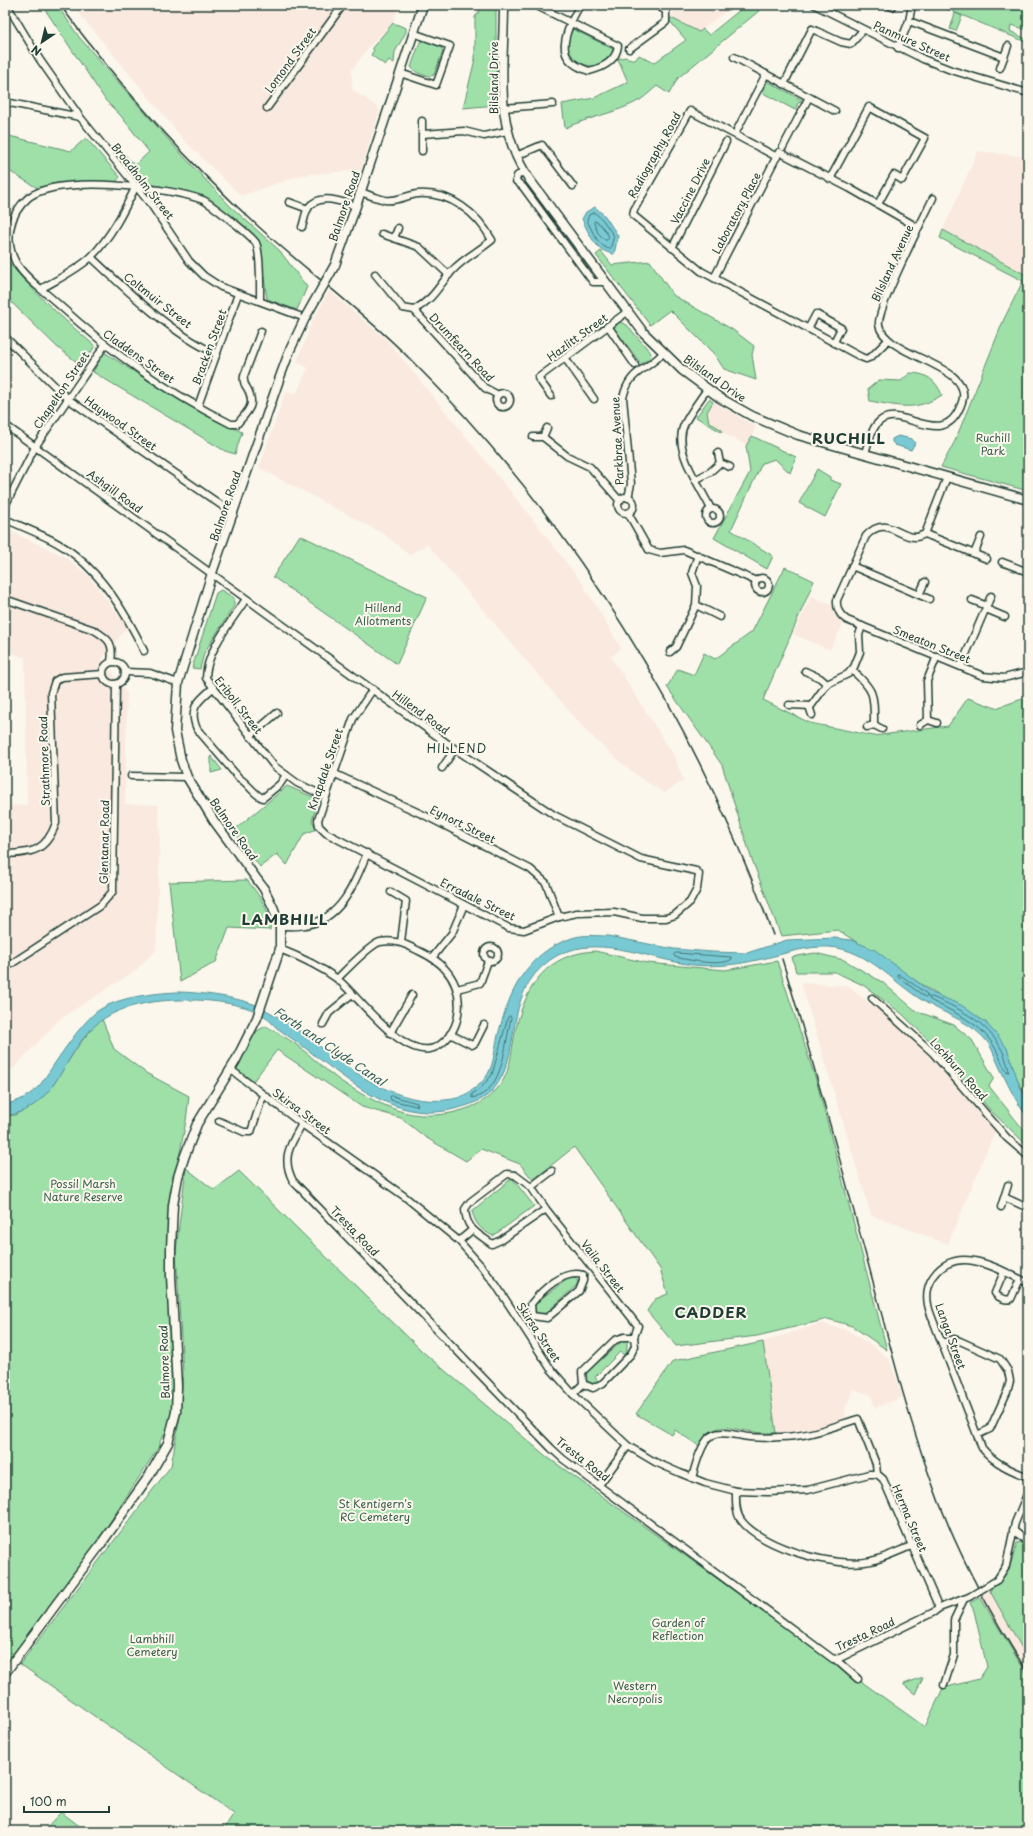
<svg xmlns="http://www.w3.org/2000/svg" width="1033" height="1836" viewBox="0 0 1033 1836" font-family="'Playpen Sans',sans-serif">
  <style>
    .built { fill: #fae9df }
    .green { fill: #9fe0a9; stroke: #5f8e6e }
    .water { fill: #79c9d4; stroke: #559194 }
    .lines { fill: none; stroke-linecap: round; stroke-linejoin: round }
    .shore { stroke: #437574; stroke-width: 1 }
    .minor-casing { stroke: #1f3d34; stroke-width: 9 }
    .major-casing { stroke: #1f3d34; stroke-width: 11 }
    .minor { stroke: #fbf7ec; stroke-width: 6 }
    .major { stroke: #fbf7ec; stroke-width: 8 }
    .rail { stroke: #1f3d34; stroke-width: 1.5 }
    .minor-bridge-casing { stroke: #1f3d34; stroke-width: 9; stroke-linecap: butt }
    .major-bridge-casing { stroke: #1f3d34; stroke-width: 11; stroke-linecap: butt }
    .minor-bridge { stroke: #fbf7ec; stroke-width: 6 }
    .major-bridge { stroke: #fbf7ec; stroke-width: 8 }
    .labels { text-anchor: middle; dominant-baseline: central; stroke-width: 4; stroke-linejoin: round; paint-order: stroke }
    .street-label { font-size: 11px; fill: #1f3d34; stroke: #fbf7ec }
    .park-label { font-size: 11px; fill: #395e4b; stroke: #fbf7ec }
    .neighbourhood-label { font-size: 12px; letter-spacing: 1px; fill: #1f3d34; stroke: #fbf7ec }
    .water-label { font-size: 12px; font-style: italic; fill: #36605c; stroke: #fbf7ec }
    .district-label { font-size: 15px; font-weight: bold; letter-spacing: 1px; fill: #1f3d34; stroke: #fbf7ec }
  </style>
  <rect width="100%" height="100%" fill="#fbf7ec"/>
  <filter id="ink" filterUnits="userSpaceOnUse"><feTurbulence type="fractalNoise" baseFrequency=".025" numOctaves="2"/><feDisplacementMap in="SourceGraphic" scale="8" xChannelSelector="R" yChannelSelector="G"/><feConvolveMatrix kernelMatrix="1 2 1 2 8 2 1 2 1" color-interpolation-filters="sRGB"/></filter>
  <g filter="url(#ink)">
    <!-- built -->
    <g class="built">
      <polygon points="72,5 399,5 393,23 369,46 352,70 352,89 380,109 361,170 301,175 241,196 186,142"/>
      <polygon points="661,5 734,5 699,32 671,18 674,11"/>
      <polygon points="978,151 1028,157 1028,276 943,230"/>
      <polygon points="329,291 387,340 531,517 582,583 621,648 611,657 673,754 684,781 664,793 639,777 618,760 587,732 427,544 409,555 384,534 259,468 286,391 296,394 308,368 297,362 312,322"/>
      <polygon points="709,399 756,427 747,445 721,432 696,417"/>
      <polygon points="5,529 64,556 89,576 127,627 102,659 127,693 125,804 158,805 160,836 156,950 135,971 60,1019 5,1077 5,806 27,805 25,658 5,650"/>
      <polygon points="811,596 835,607 844,622 830,650 793,634"/>
      <polygon points="801,983 847,986 886,1015 933,1060 995,1131 948,1244 871,1215"/>
      <polygon points="821,1323 847,1330 876,1348 889,1359 903,1397 875,1408 871,1395 853,1389 845,1410 846,1419 824,1427 776,1433 763,1342"/>
      <polygon points="990,1591 1028,1659 1028,1676 980,1597"/>
    </g>
    <!-- green -->
    <g class="green">
      <polygon points="42,5 57,5 79,37 174,146 230,206 279,250 307,287 297,310 267,299 259,241 212,201 187,191 149,184 120,155 124,154 135,165 149,152 121,116 106,101"/>
      <polygon points="475,5 496,5 496,105 463,108 475,59 475,17 481,9"/>
      <path d="M746 5H766L678 78 669 94 657 86C652 90 646 96 640 100 617 113 589 117 565 128L562 104 594 98 628 82 618 59 625 57 635 60 639 55 654 63 686 40 668 19 671 18 699 32 703 29 709 35Z"/>
      <polygon points="941,5 1028,5 1028,30 1011,25 1010,31 1028,40 1028,43 940,6"/>
      <polygon points="955,13 962,16 956,31 950,29"/>
      <polygon points="393,23 406,28 406,32 395,52 394,63 389,60 385,65 371,55 374,50 372,48"/>
      <path d="M573 29 613 49 614 53C607 59 601 65 593 66 580 67 565 53 568 40 569 36 572 32 573 29Z"/>
      <path d="M425 40 441 47 443 51 434 75C427 78 415 73 411 67L420 42Z"/>
      <polygon points="767,81 802,100 801,102 798,103 795,110 763,93"/>
      <polygon points="5,135 71,151 86,138 120,177 115,183 58,183 39,189 9,171 5,177"/>
      <polygon points="943,230 1028,276 1028,491 941,467 955,441 1004,319 1023,281 940,238"/>
      <polygon points="601,251 612,265 650,261 673,295 733,330 754,346 752,355 756,380 724,369 714,354 670,310 650,325 596,255"/>
      <path d="M5 258C31 290 63 319 95 346L82 366 57 347 5 296Z"/>
      <polygon points="620,322 627,325 651,353 650,358 641,364 614,328"/>
      <path d="M104 352C149 382 193 410 242 432L235 454 225 451 93 372Z"/>
      <path d="M910 373C926 373 936 380 942 395 915 412 899 406 870 401L868 389 879 380 901 381Z"/>
      <polygon points="709,399 713,402 707,412 709,422 722,430 721,432 696,417"/>
      <polygon points="752,436 796,457 790,473 775,459 762,463 731,530 773,556 767,569 714,538 750,472 746,446"/>
      <polygon points="817,469 830,477 830,480 841,484 825,517 799,503"/>
      <polygon points="300,535 427,597 397,664 273,577"/>
      <polygon points="785,567 814,581 763,700 810,723 874,736 948,726 968,698 996,708 1028,697 1028,1100 986,1022 947,1001 838,930 781,936 751,857 722,765 667,687 678,669 694,675 704,653 715,659 752,632"/>
      <polygon points="221,590 234,598 234,606 204,653 200,669 192,668 216,593"/>
      <polygon points="211,756 222,770 211,773"/>
      <polygon points="287,786 313,797 317,804 312,821 317,829 304,834 287,865 277,854 260,867 233,831"/>
      <path d="M247 880C257 893 273 912 270 930L229 928 216 962 180 982 169 882Z"/>
      <path d="M595 951 647 963 725 970 777 961 817 1083 887 1350 852 1326 828 1319 757 1336 676 1346 647 1311 655 1299 668 1294 660 1269 574 1147 533 1180 520 1164 481 1149 466 1161 425 1137 401 1118 362 1107 277 1050 251 1084 233 1069 257 1031 266 1026C276 1032 287 1038 297 1045 311 1056 324 1069 339 1080 354 1090 371 1100 389 1107 409 1116 430 1117 451 1113 469 1109 485 1103 498 1088 512 1071 511 1049 516 1028 527 984 547 954 595 951Z"/>
      <polygon points="815,953 844,960 882,982 916,1011 954,1025 972,1040 994,1078 989,1086 1022,1128 1028,1132 1028,1146 991,1111 938,1049 901,1013 863,985 835,972 796,972 792,957"/>
      <polygon points="102,1019 114,1049 146,1073 189,1096 186,1121 171,1199 169,1317 173,1396 170,1426 160,1441 160,1445 97,1542 5,1665 5,1116 15,1115 52,1087 78,1046 94,1026"/>
      <polygon points="186,1168 214,1190 239,1171 423,1352 547,1457 925,1727 943,1688 979,1679 987,1667 974,1611 970,1603 980,1597 1028,1676 1028,1831 223,1831 234,1814 20,1664 171,1466 180,1416 183,1372 176,1251"/>
      <path d="M512 1178 534 1206 493 1236C481 1230 475 1224 472 1211Z"/>
      <polygon points="569,1278 575,1278 578,1281 577,1285 546,1313 536,1314 535,1303"/>
      <polygon points="627,1340 627,1350 624,1355 620,1352 595,1377 598,1381 594,1385 591,1385 586,1382 586,1373 622,1341"/>
      <path d="M763 1342 776 1433C769 1433 761 1433 754 1432 730 1429 713 1419 699 1446L675 1430 672 1435 636 1414 673 1361Z"/>
      <path d="M1021 1542 1028 1547V1659L990 1591C1009 1574 1010 1567 1017 1543Z"/>
      <polygon points="923,1677 915,1694 903,1684 904,1684"/>
      <polygon points="61,1812 86,1831 43,1831"/>
    </g>
    <!-- water -->
    <g class="water">
      <path d="M595 207 605 216 618 236 614 254C596 252 589 234 582 219L586 212Z"/>
      <polygon points="898,436 912,439 915,443 911,450 895,445 892,442 892,439"/>
      <path d="M608 936 674 949 712 952 747 953 787 940 835 938 851 940 875 950 932 993 961 1005 985 1022 997 1035 1007 1048 1020 1087 1028 1101V1118C1016 1102 1008 1085 1000 1068 996 1060 993 1051 989 1044 974 1023 947 1015 925 1002 891 982 864 944 820 947 798 948 778 956 757 960 736 965 715 967 694 965 648 960 593 930 550 960 500 996 525 1055 492 1091 481 1103 460 1108 445 1111 394 1119 351 1083 313 1054 302 1045 289 1037 277 1028 272 1024 268 1018 263 1015 245 1003 203 999 181 1000 156 1000 123 1005 102 1020 63 1047 60 1109 5 1116V1104C20 1102 30 1095 40 1085 55 1064 79 1024 99 1010 118 997 155 993 177 992 199 992 248 998 266 1010 280 1018 294 1026 306 1036 349 1068 395 1109 453 1099 465 1097 482 1085 488 1074 494 1063 495 1047 498 1035 509 992 526 953 572 938 583 934 597 936 608 936Z"/>
    </g>
    <g class="lines">
      <!-- shore -->
      <g class="shore">
        <path d="M595 213 602 219 614 236 610 249C599 248 591 229 587 220L589 215Z"/>
        <path d="M595 221C601 223 606 232 609 237L607 240H605L598 233 594 223Z"/>
        <path d="M676 953 731 957 732 959C722 967 688 960 675 957L674 955Z"/>
        <polygon points="899,974 927,994 928,997 925,997 898,977"/>
        <path d="M932 997C961 1009 993 1025 1005 1057 1006 1062 1009 1067 1009 1072L1006 1071C1001 1062 998 1051 992 1043 979 1022 951 1011 930 1000L929 998Z"/>
        <path d="M510 1016 511 1018C505 1042 504 1093 472 1098V1094L480 1089 492 1075 508 1017Z"/>
        <polygon points="392,1096 417,1103 418,1105 416,1106 391,1100 390,1097"/>
      </g>
      <!-- minor casing -->
      <g class="minor-casing">
        <g id="minor">
          <polyline points="7,5 40,60 80,117 152,206 189,261 204,276 221,287 305,318"/>
          <path d="M535 5 618 46C616 62 602 68 589 71 581 68 573 65 568 58 558 44 573 17 580 5"/>
          <polyline points="815,5 923,59 951,70 1028,93"/>
          <polyline points="888,5 892,7"/>
          <polyline points="909,21 1004,57"/>
          <polyline points="898,48 909,21 912,5"/>
          <polyline points="629,49 666,22 666,11 656,5"/>
          <polyline points="734,57 835,111"/>
          <polyline points="1000,68 1008,46"/>
          <polyline points="400,73 436,85 450,46 413,33"/>
          <polyline points="784,84 812,29 841,42 851,44 863,30"/>
          <polyline points="5,102 80,117"/>
          <polyline points="267,108 343,5"/>
          <polyline points="503,108 553,104"/>
          <polyline points="737,130 766,74"/>
          <polyline points="423,134 464,131 484,136 507,131"/>
          <polyline points="783,147 809,97"/>
          <polyline points="422,151 422,121"/>
          <polyline points="516,156 542,145 573,186"/>
          <polyline points="777,157 690,111 634,210 633,215 701,271 861,357 866,359 871,357 888,340"/>
          <polyline points="524,171 517,176 516,181 523,187 593,282 605,282"/>
          <polyline points="830,179 869,107 925,138 902,180 894,175 878,204"/>
          <path d="M361 192C368 195 377 198 385 200 396 202 407 195 418 194 451 192 477 213 492 240 479 251 464 258 453 270 437 287 436 297 414 310"/>
          <polyline points="289,202 308,209"/>
          <path d="M302 227C304 222 305 213 308 208 320 192 341 202 356 206"/>
          <polyline points="382,234 419,247 449,275"/>
          <polyline points="394,238 398,228"/>
          <polyline points="672,248 726,142"/>
          <path d="M91 257C126 290 173 335 217 354"/>
          <polyline points="375,274 403,308 414,310 485,388 498,395"/>
          <polyline points="714,278 779,152 849,188 919,228"/>
          <path d="M41 289C58 279 77 270 91 257 111 237 124 211 136 186"/>
          <path d="M260 301C260 288 261 254 256 243 252 236 211 204 203 200 168 187 58 174 28 198 9 214 4 241 16 263 26 279 44 291 58 304 112 353 165 391 231 424H237C249 410 256 405 247 388 244 384 243 381 244 376L261 331"/>
          <polyline points="608,326 635,365"/>
          <polyline points="808,329 816,314 841,328 834,342"/>
          <polyline points="5,337 68,399 234,514"/>
          <polyline points="565,358 594,399"/>
          <path d="M707 389C700 400 691 411 685 423 671 449 700 485 711 509"/>
          <circle cx="503" cy="400" r="7"/>
          <polyline points="551,396 538,378 627,312"/>
          <polyline points="198,406 238,294"/>
          <polyline points="5,425 455,749 554,815 641,859 696,871 699,874 697,889 690,902 675,915 666,918 642,918 614,912 577,913 559,917 524,930 509,928 326,833 319,826 318,820 353,719 373,689"/>
          <polyline points="533,437 543,437 567,456 590,467 620,501"/>
          <polyline points="543,437 547,428"/>
          <path d="M865 453C868 444 870 433 876 425 898 396 944 457 962 402 975 364 886 358 879 325 876 309 924 218 933 198"/>
          <polyline points="720,463 730,467"/>
          <path d="M947 477 925 534C922 535 919 537 916 537 898 538 886 514 866 536L837 600C836 608 840 616 847 620L983 676 1004 678 1028 672"/>
          <polyline points="697,479 710,472 720,463 718,453"/>
          <circle cx="626" cy="505" r="8"/>
          <path d="M628 498 631 484 623 398C629 370 646 371 663 353"/>
          <polyline points="5,506 35,447 105,345"/>
          <circle cx="713" cy="516" r="7"/>
          <polyline points="628,513 649,550 660,553 684,550 756,581"/>
          <path d="M5 519C29 530 56 539 76 556 106 580 128 617 144 651"/>
          <polyline points="925,534 987,559"/>
          <polyline points="974,554 981,537"/>
          <polyline points="1002,562 1028,572"/>
          <polyline points="852,566 929,599"/>
          <circle cx="762" cy="585" r="7"/>
          <polyline points="919,595 925,582"/>
          <path d="M5 599 94 630C109 639 114 643 111 662"/>
          <path d="M246 599C231 622 206 651 206 678L274 766 297 783 326 797"/>
          <polyline points="972,600 987,606"/>
          <polyline points="696,605 720,617"/>
          <polyline points="986,609 1005,617"/>
          <polyline points="670,652 676,647 696,605 697,586 692,573 698,555"/>
          <circle cx="114" cy="673" r="11"/>
          <polyline points="961,666 991,596"/>
          <path d="M852 670C875 691 874 694 874 725"/>
          <polyline points="805,671 820,678 827,684"/>
          <polyline points="125,672 150,673 178,683"/>
          <path d="M213 688C198 701 188 708 197 729L239 778C249 784 254 795 263 798L280 784 286 775"/>
          <polyline points="789,705 811,706 827,684 848,674 854,667 860,652 859,635 862,626"/>
          <polyline points="809,706 812,715"/>
          <polyline points="928,720 927,681 937,656"/>
          <polyline points="920,725 928,720 937,723"/>
          <polyline points="867,727 874,725 882,729"/>
          <polyline points="250,736 277,713"/>
          <polyline points="442,768 455,749"/>
          <polyline points="333,773 428,817 530,869 546,883 559,917"/>
          <polyline points="131,776 187,777"/>
          <path d="M5 854C33 853 46 851 56 823L51 693 55 681 62 677 103 674"/>
          <polyline points="391,892 406,901 401,942"/>
          <path d="M280 926C288 926 297 927 305 925 341 920 355 883 367 853"/>
          <circle cx="491" cy="954" r="7"/>
          <path d="M280 949C300 957 318 965 336 978 359 995 408 1070 441 1044 464 1026 464 990 445 969 438 960 427 955 417 950 405 944 395 939 380 942 371 944 345 971 337 979"/>
          <polyline points="432,958 452,933 464,905"/>
          <polyline points="5,968 101,905 113,891 116,684"/>
          <polyline points="457,989 480,983 488,961"/>
          <polyline points="872,998 933,1053 1007,1138 1028,1156"/>
          <polyline points="323,1024 329,1013 352,994"/>
          <polyline points="390,1033 412,995"/>
          <polyline points="450,1034 472,1045 475,1043 484,1025"/>
          <polyline points="230,1069 302,1124 404,1196 459,1241 481,1266 496,1285 550,1368 573,1394 628,1446 655,1462 680,1473 705,1483 736,1491 769,1492 808,1490 869,1474 877,1474"/>
          <polyline points="219,1121 244,1132 251,1132 263,1095"/>
          <path d="M302 1124C290 1145 281 1158 293 1181L551 1448 563 1459 833 1659 840 1658 934 1612 939 1608 969 1597"/>
          <polyline points="531,1187 552,1171"/>
          <polyline points="1004,1197 1028,1208"/>
          <polyline points="1001,1207 1008,1185"/>
          <path d="M546 1209 501 1240 492 1244C477 1233 466 1229 465 1209L470 1202 507 1174 515 1175 531 1187 546 1209 638 1326 634 1337 635 1346 631 1354 603 1383 593 1388 583 1384"/>
          <polyline points="459,1241 472,1230"/>
          <path d="M1004 1272 995 1293C997 1297 1006 1301 1011 1299L1020 1279"/>
          <path d="M1028 1283C1000 1270 957 1242 933 1277 925 1289 926 1302 931 1315L982 1448C994 1463 1010 1470 1028 1477"/>
          <path d="M532 1316 531 1304C542 1290 564 1269 583 1275"/>
          <polyline points="532,1316 547,1318 579,1291 583,1281 583,1275"/>
          <polyline points="942,1343 954,1339 960,1341 1000,1359 1008,1371 1010,1381 1007,1392 990,1429 977,1435"/>
          <polyline points="583,1384 582,1372 615,1340 624,1337 634,1337"/>
          <polyline points="573,1394 583,1384"/>
          <polyline points="877,1474 883,1479 939,1608"/>
          <path d="M692 1478C695 1467 702 1439 713 1435 723 1430 739 1436 749 1437 759 1438 770 1438 780 1437 807 1437 832 1427 858 1419L876 1464 877 1474"/>
          <polyline points="599,1485 628,1446"/>
          <path d="M736 1491C736 1500 735 1512 741 1520 761 1548 838 1569 871 1561 885 1558 898 1551 911 1546"/>
          <polyline points="1013,1530 1028,1542"/>
          <polyline points="997,1580 1006,1566 1015,1523 1028,1492"/>
          <polyline points="835,1659 858,1679"/>
          <polyline points="944,1685 954,1655 954,1620 964,1599"/>
        </g>
      </g>
      <!-- major casing -->
      <g class="major-casing">
        <g id="major">
          <path d="M504 5C504 68 492 123 529 179L643 332 682 370 720 398 752 416 798 435 1028 500"/>
          <polyline points="335,265 356,206 423,5"/>
          <polyline points="5,1673 101,1544 149,1476 168,1443 176,1412 177,1386 171,1276 171,1249 173,1205 178,1177 184,1158 197,1124 235,1062 257,1018 280,949 280,926 273,907 264,889 214,821 187,777 181,760 175,731 178,683 212,573 280,377 290,350 305,318"/>
        </g>
      </g>
      <!-- minor -->
      <use href="#minor" class="minor"/>
      <!-- major -->
      <use href="#major" class="major"/>
      <!-- rail -->
      <g class="rail">
        <path d="M60 5C119 85 185 160 259 227 308 272 365 313 411 360 574 522 695 720 773 935"/>
        <path d="M782 959C813 1059 840 1161 868 1263 887 1333 904 1404 928 1472 952 1543 988 1611 1028 1673"/>
      </g>
      <!-- minor-bridge casing -->
      <g class="minor-bridge-casing">
        <polyline id="minor-bridge" points="969,1597 997,1580"/>
      </g>
      <!-- major-bridge casing -->
      <g class="major-bridge-casing">
        <polyline id="major-bridge" points="305,318 335,265"/>
      </g>
      <!-- minor-bridge -->
      <use href="#minor-bridge" class="minor-bridge"/>
      <!-- major-bridge -->
      <use href="#major-bridge" class="major-bridge"/>
    </g>
  </g>
  <g class="labels">
    <!-- street labels -->
    <g class="street-label">
      <text transform="translate(912 41) rotate(24)">Panmure Street</text>
      <text transform="translate(290 60) rotate(-54)">Lomond Street</text>
      <text transform="translate(493 78) rotate(-90)">Bilsland Drive</text>
      <text transform="translate(654 155) rotate(-61)">Radiography Road</text>
      <text transform="translate(143 181) rotate(52)">Broadholm Street</text>
      <text transform="translate(690 191) rotate(-63)">Vaccine Drive</text>
      <text transform="translate(344 206) rotate(-71)">Balmore Road</text>
      <text transform="translate(736 213) rotate(-62)">Laboratory Place</text>
      <text transform="translate(892 263) rotate(-65)">Bilsland Avenue</text>
      <text transform="translate(158 300) rotate(38)">Coltmuir Street</text>
      <text transform="translate(577 337) rotate(-36)">Hazlitt Street</text>
      <text transform="translate(209 347) rotate(-70)">Bracken Street</text>
      <text transform="translate(462 347) rotate(47)">Drumfearn Road</text>
      <text transform="translate(139 356) rotate(35)">Claddens Street</text>
      <text transform="translate(715 378) rotate(35)">Bilsland Drive</text>
      <text transform="translate(61 390) rotate(-56)">Chapelton Street</text>
      <text transform="translate(121 423) rotate(35)">Haywood Street</text>
      <text transform="translate(617 441) rotate(-93)">Parkbrae Avenue</text>
      <text transform="translate(115 491) rotate(36)">Ashgill Road</text>
      <text transform="translate(225 506) rotate(-71)">Balmore Road</text>
      <text transform="translate(932 644) rotate(22)">Smeaton Street</text>
      <text transform="translate(239 705) rotate(52)">Eriboll Street</text>
      <text transform="translate(421 712) rotate(36)">Hillend Road</text>
      <text transform="translate(44 761) rotate(-92)">Strathmore Road</text>
      <text transform="translate(325 769) rotate(-71)">Knapdale Street</text>
      <text transform="translate(463 824) rotate(26)">Eynort Street</text>
      <text transform="translate(234 829) rotate(55)">Balmore Road</text>
      <text transform="translate(104 842) rotate(-89)">Glentanar Road</text>
      <text transform="translate(478 899) rotate(26)">Erradale Street</text>
      <text transform="translate(959 1069) rotate(48)">Lochburn Road</text>
      <text transform="translate(302 1111) rotate(36)">Skirsa Street</text>
      <text transform="translate(355 1231) rotate(46)">Tresta Road</text>
      <text transform="translate(603 1266) rotate(52)">Vaila Street</text>
      <text transform="translate(539 1332) rotate(56)">Skirsa Street</text>
      <text transform="translate(951 1336) rotate(70)">Langa Street</text>
      <text transform="translate(164 1362) rotate(-92)">Balmore Road</text>
      <text transform="translate(583 1459) rotate(38)">Tresta Road</text>
      <text transform="translate(910 1518) rotate(67)">Herma Street</text>
      <text transform="translate(865 1634) rotate(-25)">Tresta Road</text>
    </g>
    <!-- park labels -->
    <g class="park-label">
      <text x="993" y="437">Ruchill<tspan x="993" dy="13">Park</tspan></text>
      <text x="383" y="607">Hillend<tspan x="383" dy="13">Allotments</tspan></text>
      <text x="83" y="1183">Possil Marsh<tspan x="83" dy="13">Nature Reserve</tspan></text>
      <text x="375" y="1503">St Kentigern's<tspan x="375" dy="13">RC Cemetery</tspan></text>
      <text x="678" y="1622">Garden of<tspan x="678" dy="13">Reflection</tspan></text>
      <text x="152" y="1638">Lambhill<tspan x="152" dy="13">Cemetery</tspan></text>
      <text x="635" y="1685">Western<tspan x="635" dy="13">Necropolis</tspan></text>
    </g>
    <!-- neighbourhood labels -->
    <g class="neighbourhood-label">
      <text x="457" y="748">HILLEND</text>
    </g>
    <!-- water labels -->
    <g class="water-label">
      <text transform="translate(330 1046) rotate(34)">Forth and Clyde Canal</text>
    </g>
    <!-- district labels -->
    <g class="district-label">
      <text x="849" y="437">RUCHILL</text>
      <text x="285" y="918">LAMBHILL</text>
      <text x="711" y="1311">CADDER</text>
    </g>
  </g>
  <!-- margin -->
  <rect width="1033" height="1836" fill="none" stroke="#fbf7ec" stroke-width="20"/>
  <rect x="10" y="10" width="1013" height="1816" fill="none" stroke="#1f3d34" stroke-width="1.5" filter="url(#ink)"/>
  <!-- north arrow -->
  <g transform="translate(42 42) rotate(215)" stroke="#fbf7ec" stroke-width="3" paint-order="stroke">
  <path d="M0-3L7 15L0 10L-7 15Z" fill="#1f3d34"/>
  <text y="-6" font-size="11" font-weight="bold" text-anchor="middle" fill="#1f3d34">N</text>
  </g>
  <!-- scale -->
  <path d="M24 1806v6h85v-6" fill="none" stroke="#1f3d34" stroke-width="2"/>
  <text x="30" y="1806" font-size="12" fill="#1f3d34" stroke="#fbf7ec" stroke-width="3" paint-order="stroke">100 m</text>
</svg>
